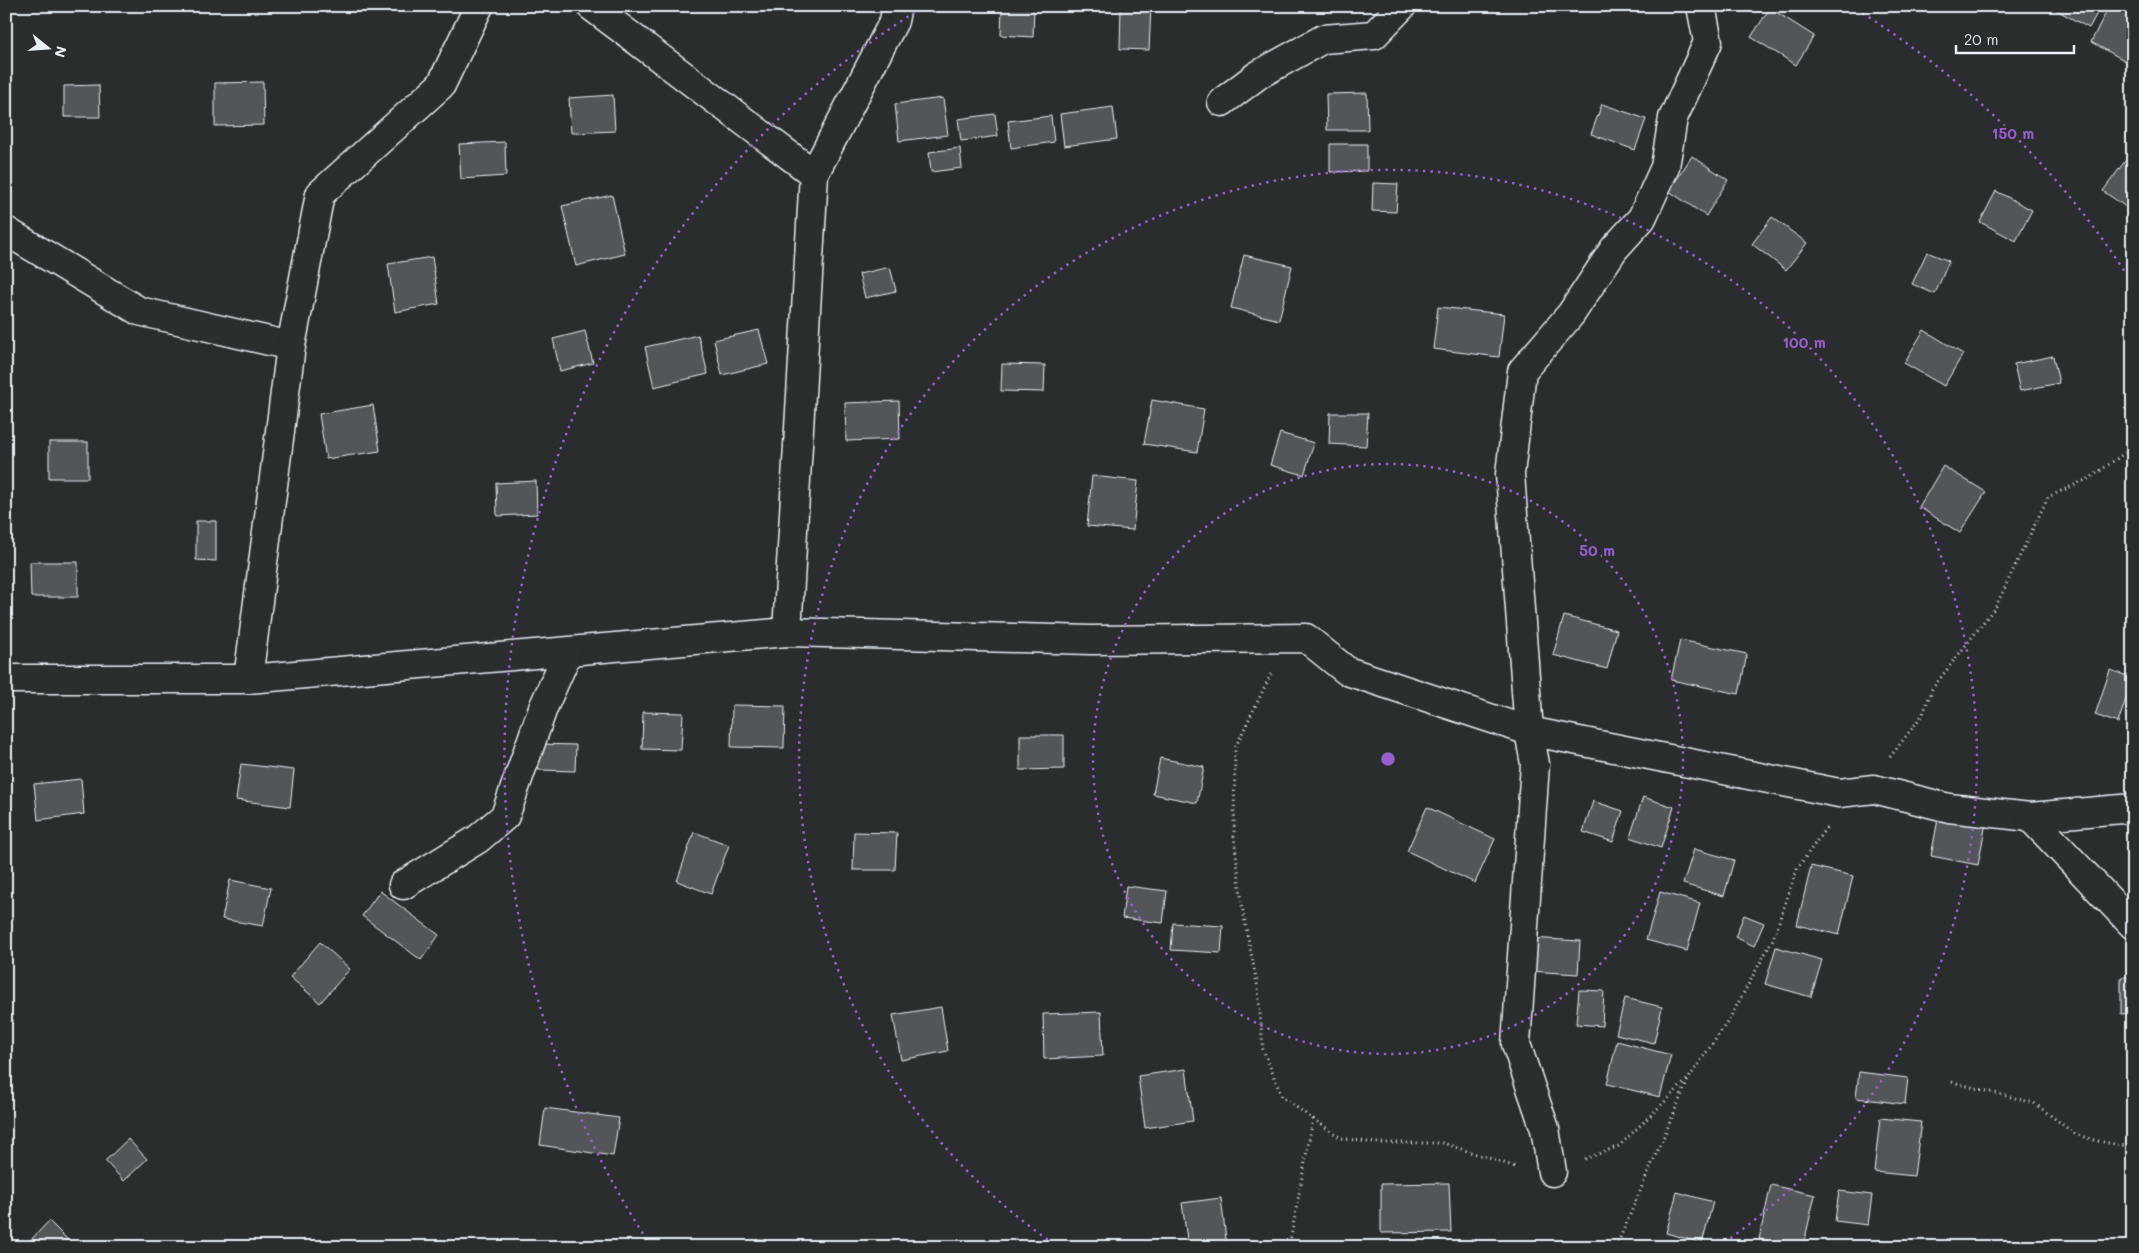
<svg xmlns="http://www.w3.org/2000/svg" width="2139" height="1253" viewBox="0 0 2139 1253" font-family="Mali,sans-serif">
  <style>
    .building { fill: #535759; stroke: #e8f1f8 }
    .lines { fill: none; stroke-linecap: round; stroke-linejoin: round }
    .street-casing { stroke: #e8f1f8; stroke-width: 31 }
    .path { stroke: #e8f1f8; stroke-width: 3; stroke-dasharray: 1 4; stroke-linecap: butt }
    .street { stroke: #2a2d2e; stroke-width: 28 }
    .ring { fill: none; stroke: #965dcd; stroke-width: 2.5; stroke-dasharray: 2.5 5 }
    .centre { fill: #965dcd; stroke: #2a2d2e; stroke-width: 2.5 }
    .ring-label { font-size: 15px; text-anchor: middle; font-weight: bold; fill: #965dcd; stroke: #2a2d2e; stroke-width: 5; stroke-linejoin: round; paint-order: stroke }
  </style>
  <rect width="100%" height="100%" fill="#2a2d2e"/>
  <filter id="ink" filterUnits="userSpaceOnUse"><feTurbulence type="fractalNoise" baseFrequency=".02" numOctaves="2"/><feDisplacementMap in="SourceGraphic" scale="10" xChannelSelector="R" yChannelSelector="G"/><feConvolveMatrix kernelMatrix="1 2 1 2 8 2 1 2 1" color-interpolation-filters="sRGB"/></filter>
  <g filter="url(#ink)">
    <!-- building -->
    <g class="building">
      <polygon points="1002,6 1034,6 1033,37 1001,35"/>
      <polygon points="1121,6 1151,6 1149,50 1120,49"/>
      <polygon points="2049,6 2101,6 2089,28"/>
      <polygon points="2109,6 2133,17 2133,65 2091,42"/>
      <polygon points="1770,8 1814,36 1796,65 1751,37"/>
      <polygon points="263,82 264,125 215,126 215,83"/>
      <polygon points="99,85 100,117 64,117 64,86"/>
      <polygon points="1367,93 1368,130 1327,130 1326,94"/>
      <polygon points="613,95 615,131 571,133 569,98"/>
      <polygon points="943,98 948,135 899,141 895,104"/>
      <polygon points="1602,104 1646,119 1635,150 1591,134"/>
      <polygon points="1113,107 1117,139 1064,146 1060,114"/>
      <polygon points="995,114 998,136 961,141 958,119"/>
      <polygon points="1051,116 1054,142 1011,148 1008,121"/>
      <polygon points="505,142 506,176 461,179 459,144"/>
      <polygon points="1330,144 1367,144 1367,171 1330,172"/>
      <polygon points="960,148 962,168 931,172 929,152"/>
      <polygon points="1692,156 1728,180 1706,216 1669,191"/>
      <polygon points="2128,157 2133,161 2133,212 2103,191"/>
      <polygon points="1373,183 1398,184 1396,212 1372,211"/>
      <polygon points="1996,191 2032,210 2016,241 1980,222"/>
      <polygon points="612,195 625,254 576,266 562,206"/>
      <polygon points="1772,217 1807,243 1786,270 1752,244"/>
      <polygon points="1927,252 1949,261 1935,294 1912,284"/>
      <polygon points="1244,255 1292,266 1279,320 1231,308"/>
      <polygon points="432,257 439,304 395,312 388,264"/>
      <polygon points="890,267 896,291 865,298 859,274"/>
      <polygon points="1438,307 1504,314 1499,357 1433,349"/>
      <polygon points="759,330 768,364 722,375 714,340"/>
      <polygon points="1924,330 1963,354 1944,386 1904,363"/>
      <polygon points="585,331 593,363 560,371 553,339"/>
      <polygon points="698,335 708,374 654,387 645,347"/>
      <polygon points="2053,356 2059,383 2020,391 2014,364"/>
      <polygon points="1002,364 1045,365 1044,392 1001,391"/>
      <polygon points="1152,400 1204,409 1197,452 1144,444"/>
      <polygon points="899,401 900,439 846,441 845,403"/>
      <polygon points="373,405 380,451 326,459 319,414"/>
      <polygon points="1330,413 1368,413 1366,446 1329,444"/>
      <polygon points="1280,433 1314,443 1304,475 1270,465"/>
      <rect x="49" y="442" width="39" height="36"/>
      <polygon points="1943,466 1986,492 1960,533 1919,507"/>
      <polygon points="1092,476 1138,481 1133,530 1087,526"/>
      <polygon points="536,481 537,514 497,516 496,483"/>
      <polygon points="196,521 216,521 216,561 196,560"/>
      <polygon points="30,562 78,562 78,597 31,597"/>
      <polygon points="1564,616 1617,630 1607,669 1553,655"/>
      <polygon points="1680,640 1747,654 1739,694 1671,680"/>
      <polygon points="2110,670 2133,678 2118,723 2095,715"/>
      <polygon points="732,705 785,706 784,748 731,747"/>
      <polygon points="643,712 683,713 681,750 642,749"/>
      <polygon points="1020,735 1064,735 1064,769 1020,770"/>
      <polygon points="6,742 10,742 9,781 6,781"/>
      <polygon points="539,744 576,745 575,771 538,770"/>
      <polygon points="1160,758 1204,767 1197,803 1153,794"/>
      <polygon points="241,764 294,770 290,807 236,800"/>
      <polygon points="81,779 84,814 38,820 34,784"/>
      <polygon points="1643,797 1674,807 1661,848 1630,837"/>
      <polygon points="1593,801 1623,811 1613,842 1583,832"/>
      <polygon points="1427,807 1495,839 1475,883 1407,851"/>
      <polygon points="1939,814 1986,823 1978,865 1931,856"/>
      <polygon points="694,832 729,845 711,894 677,881"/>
      <polygon points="854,832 897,833 895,870 853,870"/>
      <polygon points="1694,849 1734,860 1724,896 1683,884"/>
      <polygon points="1811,866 1853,876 1839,935 1797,925"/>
      <polygon points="230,880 271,888 263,926 222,919"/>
      <polygon points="1126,886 1167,891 1163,923 1122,918"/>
      <polygon points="380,891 439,935 421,960 362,916"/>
      <polygon points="1660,892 1700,903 1687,951 1646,940"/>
      <polygon points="1744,915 1764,923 1754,946 1735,937"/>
      <polygon points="1173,923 1223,926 1221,953 1171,950"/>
      <polygon points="1530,938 1580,941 1578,974 1528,971"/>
      <polygon points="320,942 350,969 320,1003 290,977"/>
      <polygon points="1776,947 1822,960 1811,997 1765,984"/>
      <polygon points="2121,977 2133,977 2133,1013 2121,1014"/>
      <polygon points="1579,990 1604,991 1602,1026 1576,1024"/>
      <polygon points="1625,998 1662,1007 1654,1043 1616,1034"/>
      <polygon points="941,1007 948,1051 901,1060 893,1015"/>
      <polygon points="1101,1012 1103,1056 1044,1059 1043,1014"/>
      <polygon points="1617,1041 1671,1055 1660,1097 1607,1084"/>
      <polygon points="1186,1069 1193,1121 1145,1128 1138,1076"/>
      <polygon points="1859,1072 1908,1078 1905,1104 1856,1098"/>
      <polygon points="545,1108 619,1118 613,1156 540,1145"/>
      <polygon points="1880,1118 1921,1122 1914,1176 1874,1172"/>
      <polygon points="128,1139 147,1159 124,1181 105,1161"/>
      <polygon points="1449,1183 1451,1232 1381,1233 1381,1184"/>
      <polygon points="1771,1185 1815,1195 1803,1247 1792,1247 1759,1239"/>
      <polygon points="1839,1191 1872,1195 1868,1225 1835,1221"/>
      <polygon points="1677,1192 1713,1202 1702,1243 1666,1233"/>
      <polygon points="1221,1198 1227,1247 1188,1247 1182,1203"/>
      <polygon points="49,1221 75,1247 24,1247"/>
    </g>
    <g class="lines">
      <!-- street casing -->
      <g class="street-casing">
        <g id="street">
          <polyline points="591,6 814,174"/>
          <polyline points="1222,102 1258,75 1323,39 1374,35 1402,6"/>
          <polyline points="6,231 139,311 291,346"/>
          <polyline points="787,632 814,174 894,21 897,6"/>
          <polyline points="6,679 248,679 787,632 1091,640 1306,638 1347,671 1529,731 1839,793 1874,789 1949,808 2030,817 2133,808"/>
          <polyline points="248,679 291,346 320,194 441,85 479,6"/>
          <polyline points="2030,817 2133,925"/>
          <polyline points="403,885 478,839 505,816 543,708 568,652"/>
          <polyline points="1552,1172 1545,1129 1516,1044 1535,764 1529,731 1510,474 1522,371 1571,314 1614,249 1642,218 1665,167 1673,118 1708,42 1701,6"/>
        </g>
      </g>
      <!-- path -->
      <g class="path">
        <polyline points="1271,674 1235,748 1234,836 1243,912 1258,988 1263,1049 1282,1097 1313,1119 1289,1247"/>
        <polyline points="1890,757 1923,714 1932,689 1996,606 2048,497 2090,478 2133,447"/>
        <polyline points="1952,1082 2034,1103 2075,1134 2097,1141 2133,1147"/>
        <polyline points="1313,1119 1341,1138 1374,1143 1443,1143 1516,1167"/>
        <polyline points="1585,1159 1619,1146 1687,1080"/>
        <polyline points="1616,1247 1689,1078 1730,1018 1773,939 1797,869 1828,825"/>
      </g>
      <!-- street -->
      <use href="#street" class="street"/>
    </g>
  </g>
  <!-- distance rings -->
  <g class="ring">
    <circle cx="1388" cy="759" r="295"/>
    <path d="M1054 1244A589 589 0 1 1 1722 1244"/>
    <path d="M647 1240A884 884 0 0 1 920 9M1856 9A884 884 0 0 1 2129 278"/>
  </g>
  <circle cx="1388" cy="759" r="8" class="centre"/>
  <g class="ring-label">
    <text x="2013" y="139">150 m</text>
    <text x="1804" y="348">100 m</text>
    <text x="1597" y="556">50 m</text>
  </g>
  <!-- margin -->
  <rect width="2139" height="1253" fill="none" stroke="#2a2d2e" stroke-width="25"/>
  <rect x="12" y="12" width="2114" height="1228" fill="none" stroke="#e8f1f8" stroke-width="2" filter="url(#ink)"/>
  <!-- north arrow -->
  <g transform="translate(48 48) rotate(107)" stroke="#2a2d2e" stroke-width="4" paint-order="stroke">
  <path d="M0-4L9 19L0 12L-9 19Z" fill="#e8f1f8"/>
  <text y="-8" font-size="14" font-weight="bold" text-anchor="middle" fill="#e8f1f8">N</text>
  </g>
  <!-- scale -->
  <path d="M1956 45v8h118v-8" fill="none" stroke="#e8f1f8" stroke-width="2.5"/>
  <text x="1964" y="45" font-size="15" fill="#e8f1f8" stroke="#2a2d2e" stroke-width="4" paint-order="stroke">20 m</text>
</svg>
